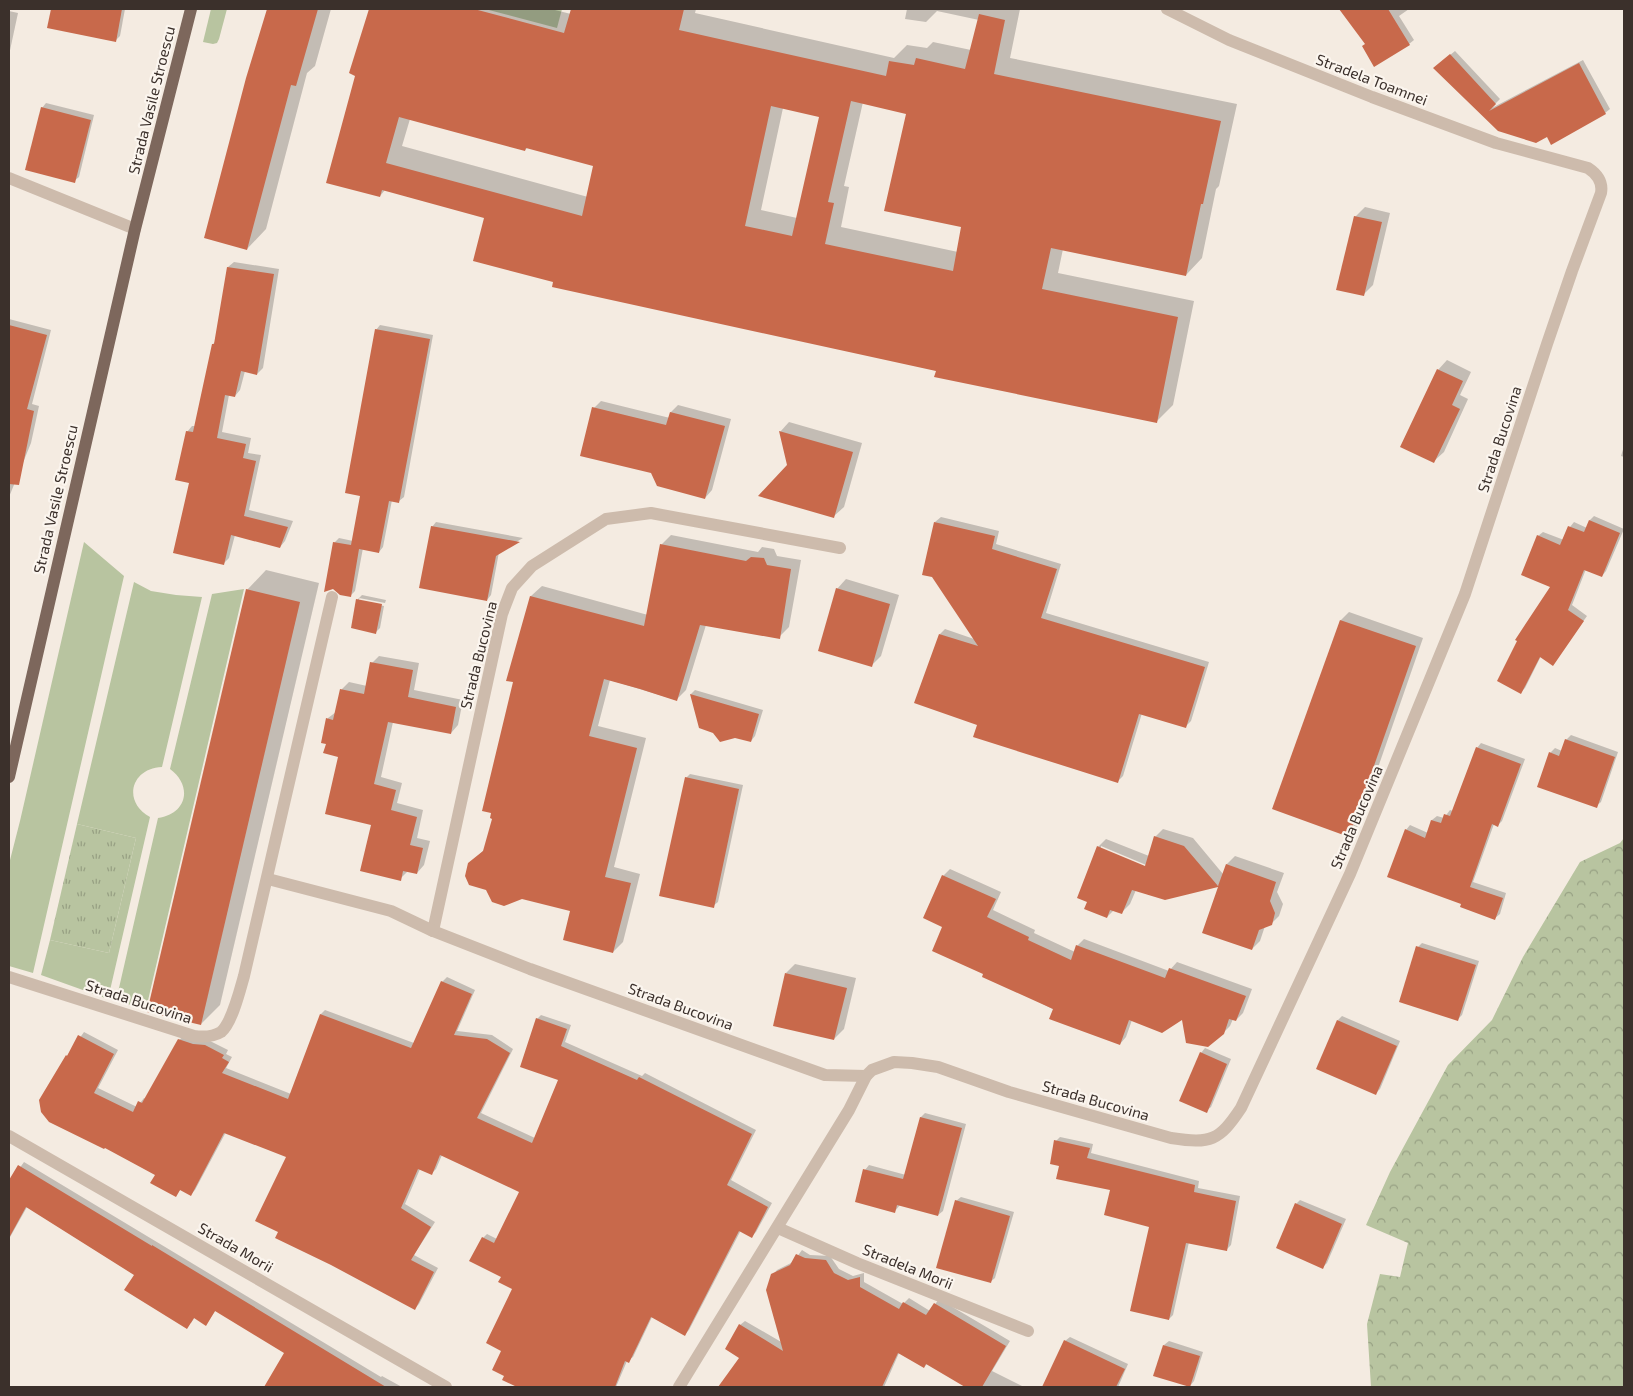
<svg xmlns="http://www.w3.org/2000/svg" width="1633" height="1396" viewBox="0 0 1633 1396" font-family="'Exo 2',sans-serif">
  <style>
    .grass { fill: #b8c4a0 }
    .forest { fill: url(#forest-crowns) }
    .park { fill: url(#park-tufts) }
    .shadow { fill: #0003; fill-rule: evenodd }
    .building { fill: #c8694b; fill-rule: evenodd }
    .lines { fill: none; stroke-linecap: round; stroke-linejoin: round }
    .minor { stroke: #cdbbac; stroke-width: 12 }
    .major { stroke: #7d675c; stroke-width: 12 }
    .labels { text-anchor: middle; dominant-baseline: central; stroke-width: 4.5; stroke-linejoin: round; paint-order: stroke }
    .street-label { font-size: 15px; fill: #3b302b; stroke: #fbf5ee }
  </style>
  <defs>
    <pattern id="forest-crowns" width="20" height="18" patternUnits="userSpaceOnUse" patternTransform="scale(1.25)"><rect width="20" height="18" fill="#b8c4a0"/><path d="M2 6a3 3 0 1 1 6 0M12 15a3 3 0 1 1 6 0" fill="none" stroke="#97a083"/></pattern>
    <pattern id="park-tufts" width="24" height="20" patternUnits="userSpaceOnUse" patternTransform="scale(1.25)"><rect width="24" height="20" fill="#b8c4a0"/><path d="M3 7l-1-3M5 7V3M7 7l1-3M15 17l-1-3M17 17v-4M19 17l1-3" fill="none" stroke="#97a083"/></pattern>
  </defs>
  <rect width="100%" height="100%" fill="#f4ebe1"/>
  <!-- grass -->
  <g class="grass">
    <polygon points="211,9 227,9 219,39 217,43 213,44 203,42"/>
    <polygon points="485,9 562,9 557,28"/>
    <polygon points="84,542 124,576 33,973 9,966 9,864 20,821"/>
    <path d="M134 582 151 591 176 595 202 597 162 767C131 768 122 802 150 817L108 999 41 975 50 940 109 953 136 838 77 824Z"/>
    <path d="M244 589 146 1009 116 1001 158 818C187 814 193 786 170 769L212 594Z"/>
  </g>
  <!-- forest -->
  <polygon class="forest" points="1624,838 1624,1387 1371,1387 1367,1324 1380,1274 1400,1277 1408,1243 1366,1225 1390,1172 1448,1065 1492,1020 1523,957 1580,862 1620,843"/>
  <!-- park -->
  <polygon class="park" points="77,824 136,838 109,953 50,940"/>
  <!-- shadow -->
  <g class="shadow">
    <polygon points="76,9 125,9 120,36 115,41 70,32"/>
    <polygon points="268,9 331,9 315,66 307,73 266,229 247,249 247,78"/>
    <path d="M370 9H551L571 14 572 9H696L695 13 894 58 907 45 927 48 933 42 971 50 979 20 937 11 926 22 905 19 907 9H1020L1010 58 1237 104 1219 186 1216 189 1202 258 1186 275 1063 249 1058 273 1194 301 1173 405 1156 422 554 281 486 217 385 190 380 196 356 75 351 72ZM863 102 908 113 962 226 958 252 841 227 849 187 844 186ZM783 108 820 116 797 218 761 210ZM410 119 525 150 528 147 595 165 588 197 402 146Z"/>
    <polygon points="1341,9 1409,9 1399,16 1414,40 1409,44 1374,65 1366,44"/>
    <polygon points="9,11 18,13 9,55"/>
    <polygon points="1455,51 1500,99 1490,109 1583,60 1610,109 1605,113 1548,136 1499,130 1439,64"/>
    <polygon points="46,103 94,115 79,177 74,181 42,108"/>
    <polygon points="1365,207 1390,213 1373,285 1363,295 1355,217"/>
    <polygon points="234,262 279,269 263,368 257,374 245,371 240,390 235,396 229,395 222,432 251,438 248,453 261,455 249,510 293,521 285,541 280,547 235,535 229,558 223,564 191,482 187,432 192,426 195,426 213,344 215,342 228,267"/>
    <polygon points="9,319 51,330 32,404 39,406 31,443 9,497"/>
    <polygon points="380,325 433,335 404,497 399,501 392,500 383,547 379,552 363,548 355,591 350,596 334,543 339,538 353,541 362,495 376,330"/>
    <polygon points="1447,360 1471,372 1460,395 1468,399 1444,452 1434,461 1438,370"/>
    <polygon points="601,401 670,418 671,412 678,405 731,419 712,490 705,498 652,472 594,408"/>
    <polygon points="789,422 862,443 844,507 834,516 788,465 780,432"/>
    <polygon points="1624,446 1624,457 1621,456"/>
    <polygon points="1594,516 1624,529 1606,571 1602,576 1586,569 1572,605 1587,616 1553,664 1541,656 1525,688 1521,692 1552,587 1538,536 1543,532 1564,540 1570,527 1574,522 1587,528 1590,520"/>
    <polygon points="941,517 999,531 996,544 1061,564 1046,613 1209,662 1191,721 1186,726 1142,713 1123,776 1118,781 978,724 940,634 945,629 974,639 935,522"/>
    <polygon points="436,522 523,538 499,552 491,595 487,600 432,527"/>
    <polygon points="671,535 758,552 762,547 774,549 777,556 801,560 789,627 779,637 706,625 686,690 676,700 610,680 598,726 646,738 614,867 640,874 623,942 613,952 572,910 470,864 485,849 493,818 515,681 531,596 542,586 648,615 661,545"/>
    <polygon points="266,570 319,583 220,1005 201,1024 247,590"/>
    <polygon points="846,579 899,595 881,656 871,666 837,589"/>
    <polygon points="362,595 386,600 385,603 359,598 359,601 384,606 380,628 376,632 357,600"/>
    <polygon points="1349,612 1423,638 1357,828 1349,836 1341,620"/>
    <polygon points="379,656 419,663 414,690 463,700 458,725 451,733 393,722 381,777 402,783 397,803 423,810 417,838 430,841 424,865 417,873 408,871 400,879 339,756 327,743 322,742 328,718 336,712 342,689 349,682 367,686 372,663"/>
    <polygon points="695,690 763,710 755,736 751,741 700,727 691,694"/>
    <polygon points="1571,735 1618,752 1601,802 1596,806 1550,753 1555,748 1562,751 1566,740"/>
    <polygon points="1481,743 1525,759 1502,821 1498,825 1494,824 1473,882 1506,893 1500,914 1495,918 1462,903 1406,830 1410,825 1428,833 1432,820 1437,816 1444,818 1450,810 1453,811 1477,748"/>
    <polygon points="690,774 743,785 718,902 713,906 686,778"/>
    <path d="M1163 829 1193 838 1223 874 1227 864 1235 856 1284 873 1277 892 1283 904 1279 916 1271 924 1265 926 1260 941 1252 949 1220 885 1165 899 1136 890 1130 904 1121 913 1114 910 1107 917 1088 901 1098 847 1106 839 1149 856 1155 837ZM1101 846 1151 867 1150 869 1101 849Z"/>
    <polygon points="950,869 1001,892 993,910 1035,930 1034,933 1075,952 1077,946 1084,939 1169,971 1177,962 1252,989 1243,1013 1236,1020 1233,1019 1230,1026 1223,1033 1183,1018 1132,1020 1126,1037 1120,1044 985,974 944,926 925,918 943,876"/>
    <polygon points="1422,943 1479,961 1462,1015 1457,1020 1418,947"/>
    <polygon points="795,964 856,978 844,1029 834,1039 786,973"/>
    <polygon points="447,977 475,990 457,1031 492,1035 513,1049 481,1113 535,1138 559,1079 537,1019 541,1015 571,1025 565,1042 642,1076 645,1073 756,1130 731,1180 772,1203 756,1232 752,1236 741,1230 689,1330 685,1334 652,1317 633,1357 627,1361 616,1387 521,1387 504,1380 506,1375 503,1350 513,1288 503,1277 483,1238 487,1234 497,1239 521,1191 442,1155 436,1169 431,1174 420,1169 405,1204 435,1222 414,1255 438,1268 419,1304 415,1308 280,1232 288,1156 226,1132 195,1190 191,1194 181,1189 176,1195 156,1175 105,1147 67,1056 84,1032 118,1050 98,1088 137,1107 144,1098 146,1099 179,1040 184,1036 210,1041 228,1050 226,1054 232,1057 226,1068 291,1094 321,1014 325,1010 414,1043 442,982"/>
    <polygon points="1342,1016 1400,1041 1380,1089 1376,1093 1338,1020"/>
    <polygon points="1205,1048 1231,1059 1211,1107 1206,1111 1201,1053"/>
    <polygon points="925,1113 966,1124 943,1211 938,1215 900,1205 895,1211 865,1170 869,1165 906,1175 921,1117"/>
    <polygon points="1060,1137 1093,1144 1091,1153 1199,1181 1198,1188 1240,1196 1231,1245 1226,1250 1189,1242 1173,1315 1169,1319 1150,1226 1112,1190 1060,1165 1056,1141"/>
    <polygon points="24,1162 381,1377 382,1376 402,1387 265,1387 286,1353 216,1310 206,1324 195,1317 191,1323 135,1275 27,1207 9,1239 9,1183"/>
    <polygon points="961,1197 1014,1212 995,1278 990,1282 956,1201"/>
    <polygon points="1300,1200 1346,1219 1327,1263 1323,1267 1296,1204"/>
    <polygon points="802,1250 810,1255 830,1256 839,1269 853,1276 864,1273 864,1282 903,1304 909,1298 930,1311 939,1299 1010,1341 992,1371 1024,1387 968,1387 927,1364 924,1367 899,1353 884,1387 720,1387 741,1357 740,1325 745,1321 783,1343 773,1275 777,1270 793,1262"/>
    <polygon points="1070,1337 1128,1364 1118,1387 1043,1387 1065,1341"/>
    <polygon points="1169,1341 1203,1352 1194,1381 1190,1386 1164,1345"/>
  </g>
  <!-- building -->
  <g class="building">
    <polygon points="51,9 122,9 116,42 47,28"/>
    <polygon points="267,9 318,9 296,86 291,85 247,250 204,238 246,78"/>
    <path d="M369 9H474L564 33 571 9H684L679 30 886 76 889 61 914 65 916 58 965 69 979 14 1005 20 994 74 1221 121 1203 204H1201L1186 276 1051 248 1042 289 1178 317 1157 423 934 377 936 371 552 287 553 282 473 261 484 218 382 190 380 197 326 183 355 76 349 73ZM851 101 906 114 884 211 961 227 953 271 825 244 834 203 828 202ZM771 106 819 117 792 236 745 226ZM399 117 525 151 526 148 593 166 582 216 386 163Z"/>
    <polygon points="1339,9 1388,9 1410,45 1374,67 1362,46 1365,44"/>
    <polygon points="1450,54 1496,104 1489,111 1579,63 1606,114 1551,145 1547,137 1536,143 1498,131 1433,68"/>
    <polygon points="41,107 91,120 75,183 25,170"/>
    <polygon points="1354,216 1382,222 1364,296 1336,290"/>
    <polygon points="227,267 274,274 257,375 241,371 235,397 225,395 217,438 246,444 243,458 256,461 244,516 288,527 280,548 231,535 224,565 173,553 189,483 175,480 186,431 193,432 212,344 214,344"/>
    <polygon points="9,325 47,335 27,409 34,411 19,485 9,484"/>
    <polygon points="375,329 430,339 399,503 389,501 379,553 359,549 351,597 340,595 333,589 324,592 333,542 351,545 360,496 345,493"/>
    <polygon points="1437,369 1463,381 1452,405 1460,409 1434,463 1400,447"/>
    <polygon points="592,407 666,425 670,412 725,426 705,499 657,486 651,473 580,456"/>
    <polygon points="779,431 853,452 834,518 758,496 787,465"/>
    <polygon points="1589,520 1620,533 1602,577 1584,570 1568,610 1584,621 1553,666 1540,657 1521,694 1497,681 1517,641 1515,640 1550,587 1521,575 1537,535 1560,545 1568,526 1584,532"/>
    <polygon points="934,522 995,536 992,549 1057,569 1041,618 1205,667 1186,728 1139,714 1118,783 973,737 977,725 914,703 939,634 978,646 932,577 922,575"/>
    <polygon points="431,526 520,542 496,556 487,601 419,588"/>
    <polygon points="660,544 746,561 751,557 764,558 767,565 791,569 780,639 700,625 677,701 640,689 604,679 589,736 637,748 605,877 631,883 613,953 563,940 570,911 522,899 504,906 492,902 486,890 469,885 465,876 468,863 483,851 492,819 490,818 491,813 482,811 513,682 506,681 530,596 644,626"/>
    <polygon points="836,588 890,604 872,667 818,651"/>
    <polygon points="246,589 300,602 201,1025 147,1012"/>
    <polygon points="356,599 382,604 376,634 351,628"/>
    <polygon points="1340,620 1416,646 1349,837 1272,809"/>
    <polygon points="370,662 413,670 408,697 456,707 451,734 388,722 374,784 396,790 391,810 417,817 410,845 423,848 417,874 403,871 401,881 360,871 371,825 325,814 338,757 323,753 326,744 321,743 326,718 333,720 340,689 364,694"/>
    <polygon points="690,694 759,714 751,742 735,738 720,742 713,733 699,728"/>
    <polygon points="1565,739 1615,757 1597,808 1537,787 1549,752 1559,756"/>
    <polygon points="1476,747 1521,764 1498,827 1492,824 1470,887 1503,898 1495,920 1460,907 1461,904 1387,877 1405,829 1425,838 1431,820 1441,823 1444,814 1450,816"/>
    <polygon points="685,777 739,789 714,908 659,896"/>
    <polygon points="1154,836 1184,846 1218,886 1226,864 1276,882 1270,901 1275,913 1272,925 1259,930 1252,950 1202,933 1218,887 1165,900 1132,890 1122,914 1110,910 1107,918 1084,909 1087,902 1077,898 1097,846 1145,866"/>
    <polygon points="942,875 996,899 987,917 1029,937 1028,940 1071,960 1076,945 1165,978 1169,968 1246,996 1236,1021 1229,1019 1224,1034 1208,1047 1186,1043 1182,1020 1162,1033 1129,1020 1120,1045 1049,1019 1053,1009 982,977 983,974 932,951 942,927 923,918"/>
    <polygon points="1416,946 1476,965 1458,1021 1399,1002"/>
    <polygon points="785,973 847,988 834,1040 773,1026"/>
    <polygon points="441,981 472,994 454,1035 487,1039 510,1053 477,1118 532,1143 558,1080 520,1067 536,1018 567,1029 561,1046 637,1080 639,1077 752,1134 727,1185 768,1207 752,1238 739,1231 685,1336 651,1317 629,1363 625,1361 615,1387 517,1387 502,1380 504,1376 492,1370 501,1351 486,1343 512,1289 498,1282 501,1277 469,1261 482,1237 494,1243 519,1192 440,1155 432,1175 418,1169 401,1208 431,1227 411,1260 434,1272 415,1310 331,1265 275,1238 278,1232 255,1221 286,1157 224,1133 191,1196 180,1190 176,1197 150,1183 155,1175 105,1148 104,1149 49,1122 41,1112 39,1100 66,1055 67,1056 78,1035 114,1054 94,1093 133,1112 138,1101 142,1103 178,1039 193,1044 205,1045 224,1055 222,1058 229,1062 222,1073 288,1099 320,1014 411,1048"/>
    <polygon points="1337,1020 1397,1046 1376,1095 1316,1069"/>
    <polygon points="1200,1052 1227,1064 1207,1113 1179,1101"/>
    <polygon points="920,1117 962,1128 938,1216 897,1205 895,1213 855,1202 863,1169 903,1179"/>
    <polygon points="1054,1140 1090,1148 1087,1158 1195,1185 1194,1192 1236,1201 1227,1251 1186,1243 1169,1320 1130,1311 1149,1227 1104,1215 1110,1190 1056,1179 1059,1166 1050,1164"/>
    <polygon points="18,1165 152,1246 152,1245 386,1387 264,1387 284,1353 215,1311 206,1326 194,1318 187,1329 124,1290 134,1275 26,1207 9,1238 9,1180"/>
    <polygon points="955,1200 1010,1216 991,1283 936,1268"/>
    <polygon points="1295,1203 1342,1224 1323,1269 1276,1248"/>
    <polygon points="796,1254 805,1258 826,1260 834,1273 848,1280 860,1277 860,1287 899,1309 903,1302 926,1315 934,1303 1006,1346 982,1387 965,1387 926,1364 924,1368 898,1353 882,1387 718,1387 739,1358 725,1349 739,1324 783,1351 766,1290 771,1274 790,1265"/>
    <polygon points="1064,1340 1125,1369 1116,1387 1042,1387"/>
    <polygon points="1163,1345 1200,1356 1190,1387 1153,1376"/>
  </g>
  <g class="lines">
    <!-- minor -->
    <g class="minor">
      <polyline points="9,178 135,229"/>
      <polyline points="840,548 651,513 606,519 532,566 512,588 502,614 433,931 530,969 825,1075 866,1076"/>
      <polyline points="268,879 391,911 433,931"/>
      <path d="M9 977 194 1036C202 1037 213 1037 221 1032 232 1023 240 990 244 976L332 597"/>
      <polyline points="9,1136 446,1387"/>
      <polyline points="778,1228 857,1263 1028,1331"/>
      <path d="M679 1387 849 1110 866 1076 872 1070 894 1062 912 1063 938 1067 1009 1092 1171 1138C1211 1144 1219 1141 1241 1108L1350 874 1465 594 1547 344 1572 271 1601 193C1603 182 1597 174 1588 168L1496 143 1372 97 1229 40 1167 9"/>
    </g>
    <!-- major -->
    <polyline class="major" points="9,777 135,229 191,9"/>
  </g>
  <g class="labels">
    <!-- street labels -->
    <g class="street-label">
      <text transform="translate(1372 79) rotate(21)">Stradela Toamnei</text>
      <text transform="translate(151 100) rotate(-76)">Strada Vasile Stroescu</text>
      <text transform="translate(1499 439) rotate(-72)">Strada Bucovina</text>
      <text transform="translate(55 499) rotate(-77)">Strada Vasile Stroescu</text>
      <text transform="translate(478 655) rotate(-76)">Strada Bucovina</text>
      <text transform="translate(1356 817) rotate(-67)">Strada Bucovina</text>
      <text transform="translate(139 1001) rotate(18)">Strada Bucovina</text>
      <text transform="translate(681 1006) rotate(20)">Strada Bucovina</text>
      <text transform="translate(1096 1100) rotate(16)">Strada Bucovina</text>
      <text transform="translate(236 1247) rotate(30)">Strada Morii</text>
      <text transform="translate(908 1266) rotate(22)">Stradela Morii</text>
    </g>
  </g>
  <!-- border -->
  <rect width="1633" height="1396" fill="none" stroke="#3b302b" stroke-width="20"/>
</svg>
